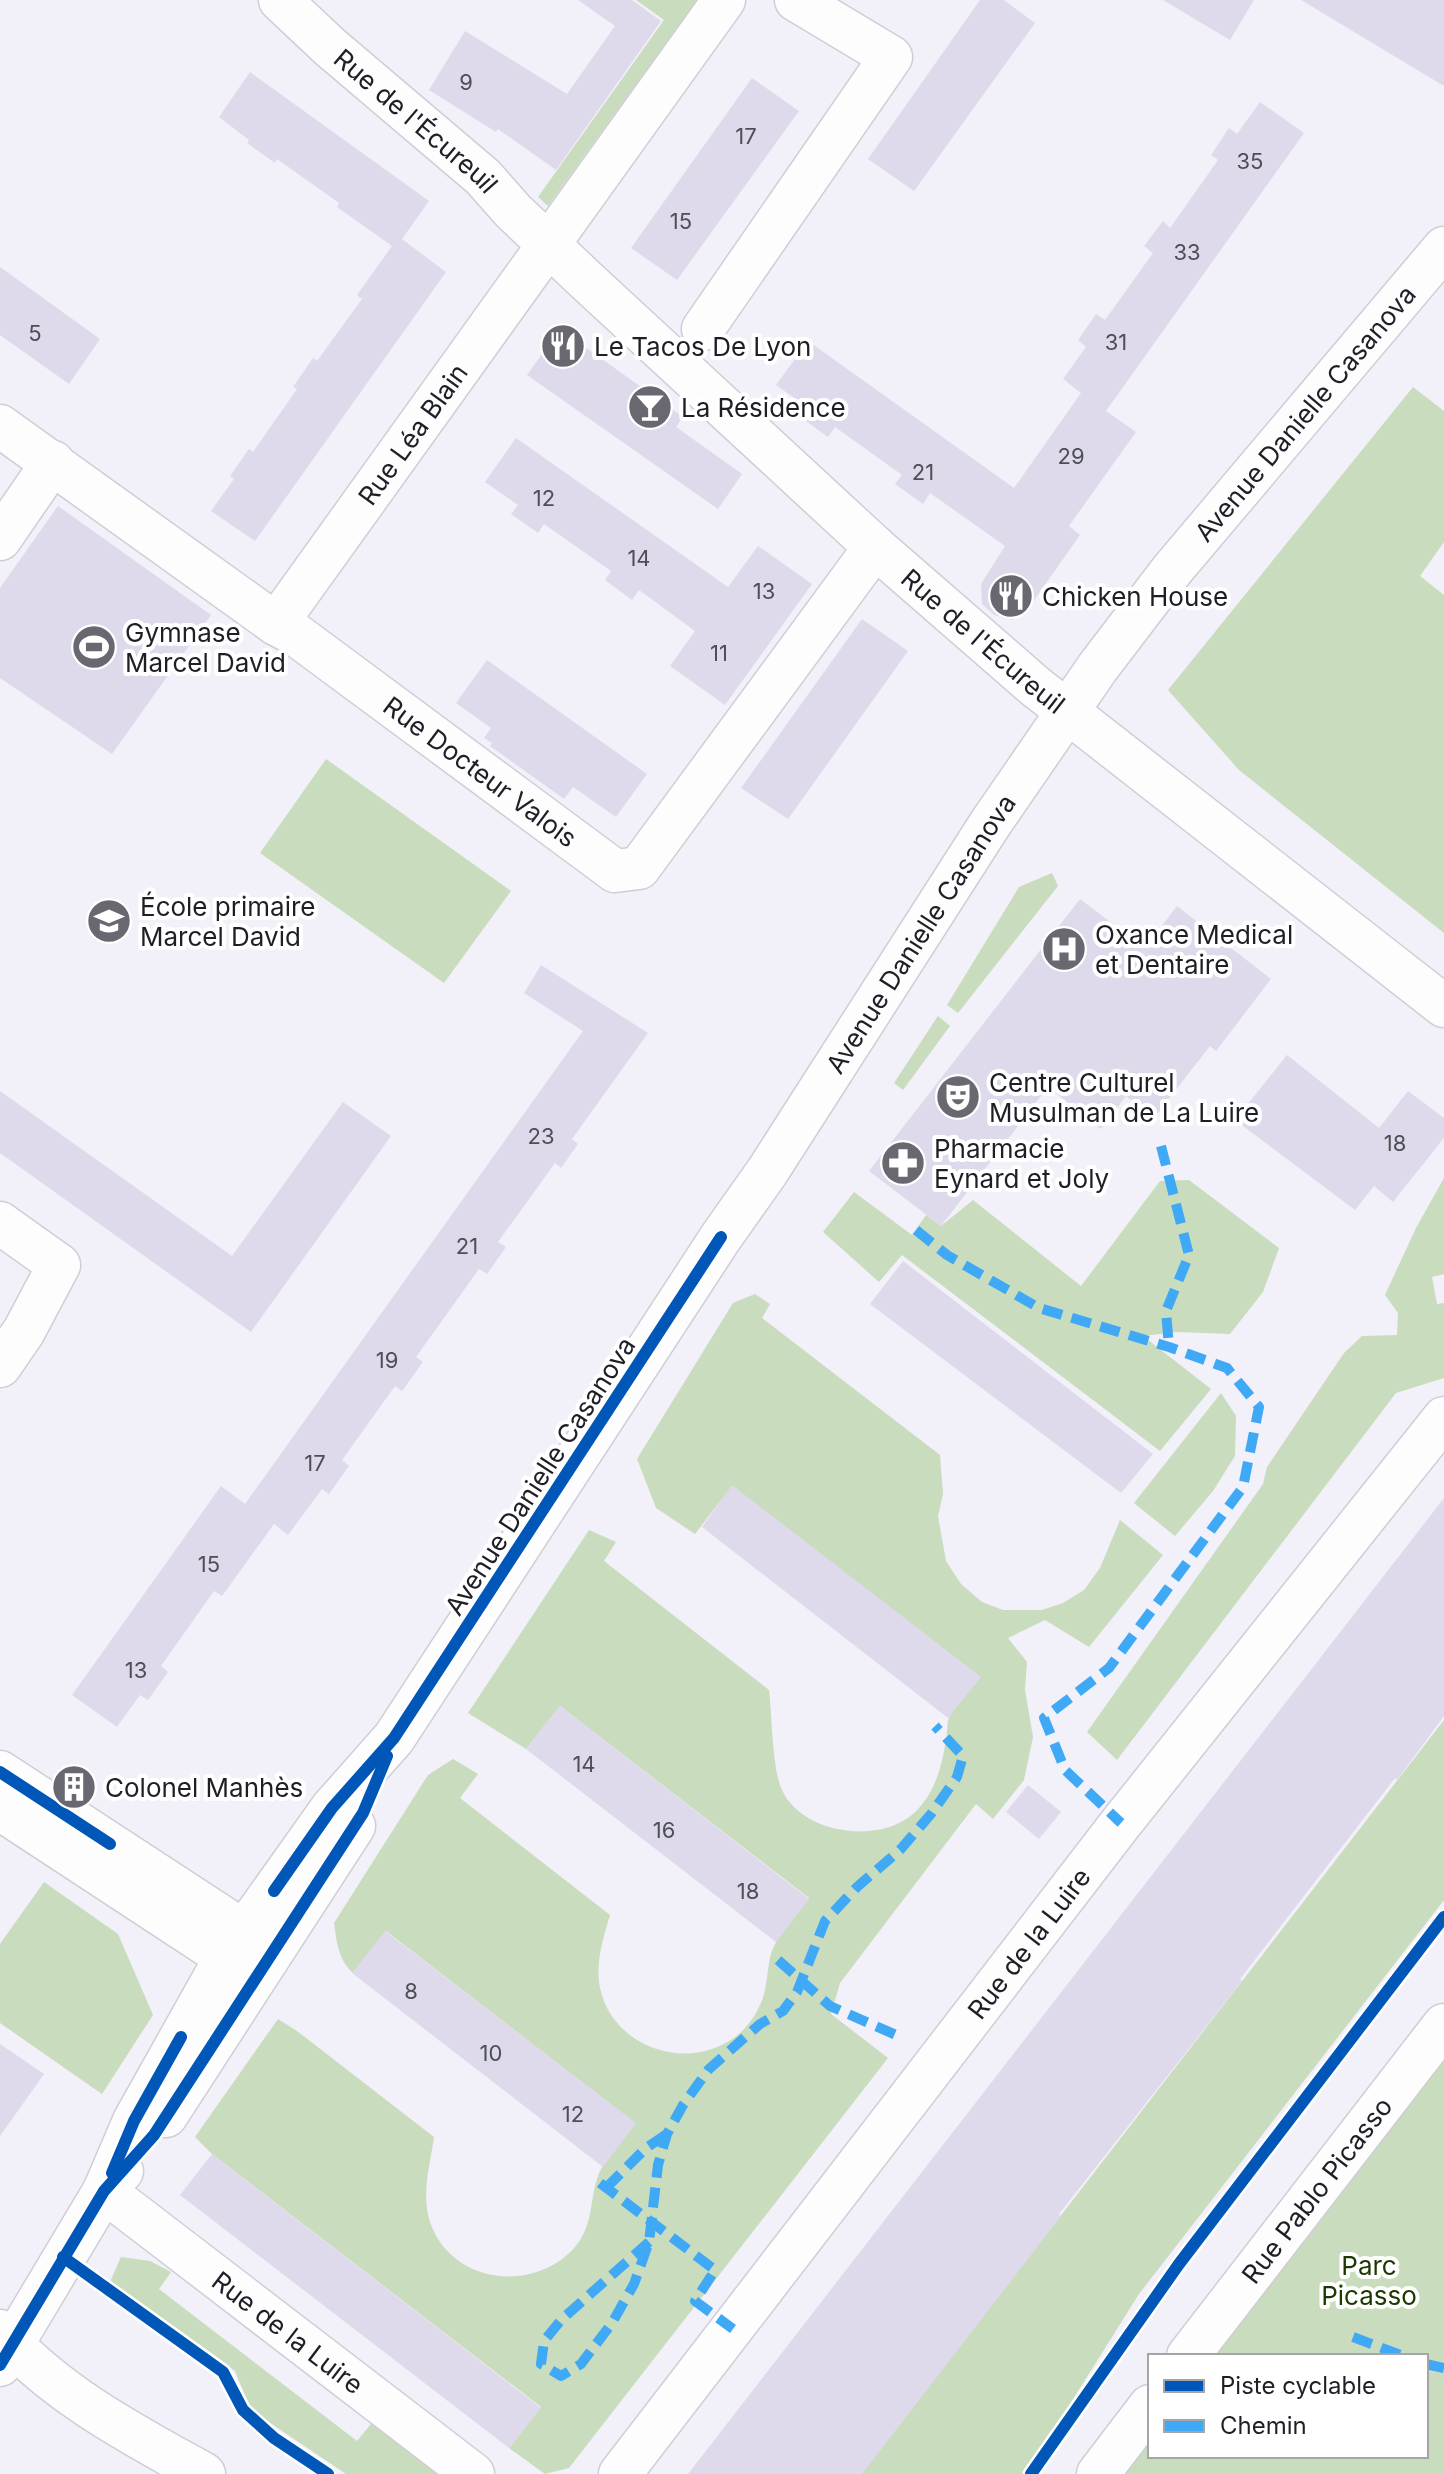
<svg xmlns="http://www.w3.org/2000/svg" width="1444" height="2474" viewBox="0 0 1444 2474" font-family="Inter,sans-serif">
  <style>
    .green { fill: #c9dcbe }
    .building { fill: #dedaeb }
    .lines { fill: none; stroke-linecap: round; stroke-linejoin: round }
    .street-casing { stroke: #cfcdd6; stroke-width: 45 }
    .street { stroke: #fdfdfe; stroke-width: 42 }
    .quiet { stroke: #3fa9f5; stroke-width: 10; stroke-dasharray: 20 10; stroke-linecap: butt }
    .cycleway-casing { stroke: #fff; stroke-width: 17 }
    .cycleway { stroke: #0057b8; stroke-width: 12 }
    .labels { text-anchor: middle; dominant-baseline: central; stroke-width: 8; stroke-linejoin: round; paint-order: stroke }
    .number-label { font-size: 22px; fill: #4f4d57 }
    .street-label { font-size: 26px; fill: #1f1e26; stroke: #fff }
    .poi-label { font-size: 26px; fill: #1f1e26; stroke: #fff; text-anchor: start }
    .park-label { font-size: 26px; fill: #1c3900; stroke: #fff }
  </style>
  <rect width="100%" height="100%" fill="#f2f0f9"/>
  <!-- green -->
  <g class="green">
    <polygon points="636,0 697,0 548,206 538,197 664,20"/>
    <polygon points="1413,387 1444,411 1444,542 1420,576 1444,595 1444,933 1239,770 1168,690"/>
    <polygon points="326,759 511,891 444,983 260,853"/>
    <polygon points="1052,873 1058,886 958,1013 947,1005 1019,887"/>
    <polygon points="938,1016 950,1026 903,1090 894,1083"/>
    <polygon points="1444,1178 1444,1274 1432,1277 1437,1304 1444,1303 1444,1378 1396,1393 1117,1760 1087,1732 1263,1484 1267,1467 1344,1353 1362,1336 1397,1335 1398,1313 1385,1295 1416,1228"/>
    <polygon points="1189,1180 1279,1248 1263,1292 1230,1334 1177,1332 1143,1336 1211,1389 1160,1451 902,1255 879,1282 823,1232 854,1192 912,1235 926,1215 941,1226 973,1200 1081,1286 1160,1181"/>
    <path d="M755 1294 770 1304 762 1318 940 1455 943 1494 938 1516 946 1561 961 1584 982 1602 1003 1610H1042L1063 1603 1084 1590 1100 1568 1120 1520 1163 1555 1089 1647 1045 1620 1008 1638 1027 1662 1025 1690 1033 1737 1024 1780 993 1819 976 1804 840 1983 831 2014 888 2058 569 2468 545 2474 509 2448 541 2407 212 2154 195 2137 278 2019 297 2031 434 2137C430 2166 421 2193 430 2222 451 2284 534 2294 575 2247 596 2223 588 2193 602 2167 611 2151 626 2138 635 2123L386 1931 353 1973C338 1959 337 1943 334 1923L428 1775 453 1759 478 1774 460 1798 610 1915C603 1939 595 1963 600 1988 613 2050 694 2075 741 2032 754 2020 764 2001 766 1984 769 1969 768 1956 776 1942 784 1927 799 1913 809 1898L560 1706 526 1749 468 1713 589 1530 616 1542 604 1561 769 1690C772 1717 772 1756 779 1782 794 1835 885 1848 919 1808 936 1789 942 1765 946 1740 948 1732 946 1723 950 1716 957 1702 971 1690 980 1678L732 1486 695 1534 656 1508 637 1459 733 1303Z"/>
    <polygon points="1221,1393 1236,1416 1235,1456 1213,1491 1175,1536 1134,1503"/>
    <polygon points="1444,1720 1444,1900 1139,2294 1026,2474 861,2474"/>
    <polygon points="44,1882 118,1934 153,2015 102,2094 0,2023 0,1944"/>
    <polygon points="1444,2051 1444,2474 1117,2474 1150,2432 1150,2456 1426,2456 1426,2356 1209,2356 1238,2326"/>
    <polygon points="121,2257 150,2261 171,2272 159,2289 357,2441 375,2419 444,2474 346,2474 251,2410 235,2371 110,2282"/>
  </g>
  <!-- building -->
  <g class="building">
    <polygon points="578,0 632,0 661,21 556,170 498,129 496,132 429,90 465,31 567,94 615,26"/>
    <polygon points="980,0 1004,0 1035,23 914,191 868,159"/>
    <polygon points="1163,0 1254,0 1230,40"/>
    <polygon points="1301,0 1444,0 1444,86"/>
    <polygon points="250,72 429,201 402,239 446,272 255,541 211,511 234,479 230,476 249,449 253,452 297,389 293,387 313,358 317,361 362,299 357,295 392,246 337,207 339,203 277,159 275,163 247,143 249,140 219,117"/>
    <polygon points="752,78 799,111 677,280 631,248"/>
    <polygon points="1260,102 1304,133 1106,411 1136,432 1069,526 1080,535 1025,613 1012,620 994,615 982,604 981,584 1005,546 930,493 923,504 895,484 902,475 835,427 828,437 803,419 810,409 776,385 808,341 1014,488 1081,393 1063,379 1086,347 1078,340 1096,314 1105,320 1153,253 1144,246 1163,221 1170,228 1218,160 1211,155 1229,128 1237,134"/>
    <polygon points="0,267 100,339 69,384 0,335"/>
    <polygon points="560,329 683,417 676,427 742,474 718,509 527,375"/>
    <polygon points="516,438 728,587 758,546 812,584 725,705 670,666 695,631 639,590 632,600 605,580 611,571 544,524 538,533 511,514 518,505 485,482"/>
    <polygon points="58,506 211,615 112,754 0,678 0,588"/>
    <polygon points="862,619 908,651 788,819 741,788"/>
    <polygon points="487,660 647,774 616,817 573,787 564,799 490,746 492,743 484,738 491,728 456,703"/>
    <polygon points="1080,899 1145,948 1177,906 1271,979 1216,1051 1210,1046 1157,1114 1148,1108 1145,1112 1126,1096 1101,1129 1048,1087 941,1226 869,1171"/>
    <polygon points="541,965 648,1033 572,1139 578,1144 561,1168 555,1163 498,1242 506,1247 487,1274 479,1269 416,1357 423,1362 402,1391 395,1386 342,1460 349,1466 329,1494 322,1489 288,1535 274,1524 222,1596 214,1591 161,1666 168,1672 148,1700 140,1695 117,1727 72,1695 221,1486 245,1504 583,1031 524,993"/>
    <polygon points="1287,1055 1379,1128 1408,1091 1444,1118 1444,1138 1393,1202 1374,1186 1355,1210 1235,1120"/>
    <polygon points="0,1091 232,1256 343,1102 391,1136 251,1332 0,1153"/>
    <polygon points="903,1261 1153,1454 1121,1493 870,1304"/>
    <polygon points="732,1485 981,1677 948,1718 702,1527"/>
    <polygon points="1444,1498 1444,1716 1397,1780 1395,1778 1240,1979 1242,1981 1059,2214 1061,2216 862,2474 688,2474"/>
    <polygon points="560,1706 809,1899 776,1942 526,1749"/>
    <polygon points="1028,1785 1061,1812 1039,1839 1006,1812"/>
    <polygon points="385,1931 636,2123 603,2167 352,1973"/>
    <polygon points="0,2044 44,2074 0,2136"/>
    <polygon points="212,2154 541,2408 509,2448 180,2195"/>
  </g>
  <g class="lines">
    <!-- street casing -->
    <g class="street-casing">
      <g id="street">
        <path id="s1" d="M280 0 330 47 483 177 513 211 588 282 875 547 1036 687 1444 1006"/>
        <polyline points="703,329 891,57 796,0"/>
        <path id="s2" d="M0 426 276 624 295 634 615 871 639 868 875 547"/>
        <polyline points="0,539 53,462"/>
        <path id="s3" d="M276 624 724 0"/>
        <polyline points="0,1223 59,1265 24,1331 0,1366"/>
        <polyline points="0,1772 266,1946"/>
        <polyline points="0,1809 250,1973"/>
        <polyline points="166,2116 354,1826"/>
        <path id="s4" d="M104 2191 134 2121 226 1957 332 1808 394 1738 721 1237 767 1172 990 824 1098 667 1172 570 1444 248"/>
        <path id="s5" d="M104 2191 473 2474"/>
        <path d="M0 2331C55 2394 132 2434 204 2474"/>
        <path id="s6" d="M1188 2356 1444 2025"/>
        <polyline points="0,2365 104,2191 122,2171"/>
        <path id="s7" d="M620 2474 1121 1823 1444 1418"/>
        <polyline points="1098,2474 1150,2406"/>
      </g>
    </g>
    <!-- street -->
    <use href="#street" class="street"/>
    <!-- quiet -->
    <g class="quiet">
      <polyline points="1161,1146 1189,1255 1166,1311 1169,1347"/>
      <polyline points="916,1230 947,1255 1039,1308 1169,1347 1227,1368 1259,1407 1243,1487 1109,1668 1044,1718 1065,1770 1121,1823"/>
      <polyline points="778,1960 830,2006 896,2035"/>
      <polyline points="600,2183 715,2270 695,2301 733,2329"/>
      <polyline points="606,2188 646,2148 667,2134"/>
      <polyline points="649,2242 562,2319 544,2341 541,2364 561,2376 581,2364 612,2323 634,2284 649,2242 658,2165 667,2134 683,2105 709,2069 760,2024 783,2011 797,1992 825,1921 857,1887 900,1850 931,1814 957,1777 963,1756 935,1726"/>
      <polyline points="1353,2337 1403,2356"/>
      <polyline points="1426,2364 1444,2368"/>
    </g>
    <!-- cycleway casing -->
    <g class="cycleway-casing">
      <g id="cycleway">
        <polyline points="0,1772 110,1844"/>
        <polyline points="274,1891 332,1808 394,1738 721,1237"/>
        <polyline points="112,2173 134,2121 181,2037"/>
        <polyline points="63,2257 223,2372 243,2410 274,2438 328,2474"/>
        <polyline points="0,2365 104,2191 154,2135 363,1813 387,1756"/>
        <polyline points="1031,2474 1179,2264 1444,1917"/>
      </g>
    </g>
    <!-- cycleway -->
    <use href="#cycleway" class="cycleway"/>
  </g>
  <!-- icons -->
  <defs>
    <g id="restaurant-disc" transform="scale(2.3)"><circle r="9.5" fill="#696870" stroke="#fff"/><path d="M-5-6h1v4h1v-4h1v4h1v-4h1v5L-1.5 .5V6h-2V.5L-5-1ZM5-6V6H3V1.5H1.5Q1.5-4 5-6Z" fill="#fff"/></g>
    <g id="bar-disc" transform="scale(2.3)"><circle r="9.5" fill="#696870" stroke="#fff"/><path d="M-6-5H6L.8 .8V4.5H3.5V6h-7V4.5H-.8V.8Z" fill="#fff"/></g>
    <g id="stadium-disc" transform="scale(2.3)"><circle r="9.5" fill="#696870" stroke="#fff"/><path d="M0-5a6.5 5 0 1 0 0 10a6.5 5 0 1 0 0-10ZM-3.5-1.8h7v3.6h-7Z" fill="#fff"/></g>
    <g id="school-disc" transform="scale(2.3)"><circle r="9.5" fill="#696870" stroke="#fff"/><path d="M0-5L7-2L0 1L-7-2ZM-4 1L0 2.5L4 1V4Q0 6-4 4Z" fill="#fff"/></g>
    <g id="hospital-disc" transform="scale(2.3)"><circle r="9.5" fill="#696870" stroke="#fff"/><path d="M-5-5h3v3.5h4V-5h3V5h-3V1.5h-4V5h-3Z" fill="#fff"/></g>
    <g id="theatre-disc" transform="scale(2.3)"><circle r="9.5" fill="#696870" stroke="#fff"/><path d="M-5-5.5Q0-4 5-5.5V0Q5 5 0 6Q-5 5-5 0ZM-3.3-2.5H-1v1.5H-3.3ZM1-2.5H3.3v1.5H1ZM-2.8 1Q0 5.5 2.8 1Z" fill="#fff"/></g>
    <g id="pharmacy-disc" transform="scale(2.3)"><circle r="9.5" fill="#696870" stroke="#fff"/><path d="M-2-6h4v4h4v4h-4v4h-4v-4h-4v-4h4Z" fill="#fff"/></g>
    <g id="building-disc" transform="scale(2.3)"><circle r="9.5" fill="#696870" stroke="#fff"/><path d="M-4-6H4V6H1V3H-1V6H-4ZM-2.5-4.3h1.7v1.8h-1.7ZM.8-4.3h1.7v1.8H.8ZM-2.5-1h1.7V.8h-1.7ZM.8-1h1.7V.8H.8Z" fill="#fff"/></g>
  </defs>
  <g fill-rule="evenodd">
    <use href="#restaurant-disc" x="563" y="346"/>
    <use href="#bar-disc" x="650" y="407"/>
    <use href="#restaurant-disc" x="1011" y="596"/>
    <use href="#stadium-disc" x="94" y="647"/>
    <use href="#school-disc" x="109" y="921"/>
    <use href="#hospital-disc" x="1064" y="949"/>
    <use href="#theatre-disc" x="958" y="1097"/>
    <use href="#pharmacy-disc" x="903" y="1163"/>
    <use href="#building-disc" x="74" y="1787"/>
  </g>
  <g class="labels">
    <!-- number labels -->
    <g class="number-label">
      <text x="466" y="82">9</text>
      <text x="746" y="136">17</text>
      <text x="1250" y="161">35</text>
      <text x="681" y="221">15</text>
      <text x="1187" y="252">33</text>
      <text x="35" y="333">5</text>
      <text x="1116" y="342">31</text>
      <text x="1071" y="456">29</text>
      <text x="923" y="472">21</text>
      <text x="544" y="498">12</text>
      <text x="639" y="558">14</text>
      <text x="764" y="591">13</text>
      <text x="719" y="653">11</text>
      <text x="541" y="1136">23</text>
      <text x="1395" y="1143">18</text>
      <text x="467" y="1246">21</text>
      <text x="387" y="1360">19</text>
      <text x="315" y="1463">17</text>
      <text x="209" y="1564">15</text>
      <text x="136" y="1670">13</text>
      <text x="584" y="1764">14</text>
      <text x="664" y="1830">16</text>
      <text x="748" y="1891">18</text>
      <text x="411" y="1991">8</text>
      <text x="491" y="2053">10</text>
      <text x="573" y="2114">12</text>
    </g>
    <!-- street labels -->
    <g class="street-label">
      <text stroke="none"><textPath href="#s1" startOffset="182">Rue de l'Écureuil</textPath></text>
      <text stroke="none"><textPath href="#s4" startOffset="2150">Avenue Danielle Casanova</textPath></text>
      <text stroke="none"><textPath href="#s3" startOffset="234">Rue Léa Blain</textPath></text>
      <text stroke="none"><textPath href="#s1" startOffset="952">Rue de l'Écureuil</textPath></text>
      <text stroke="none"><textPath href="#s2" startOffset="592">Rue Docteur Valois</textPath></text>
      <text stroke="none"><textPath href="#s4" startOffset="1502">Avenue Danielle Casanova</textPath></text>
      <text transform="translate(540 1476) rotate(-57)">Avenue Danielle Casanova</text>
      <text stroke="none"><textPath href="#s7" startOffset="670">Rue de la Luire</textPath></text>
      <text stroke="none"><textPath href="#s6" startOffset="210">Rue Pablo Picasso</textPath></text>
      <text stroke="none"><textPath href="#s5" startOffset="232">Rue de la Luire</textPath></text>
    </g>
    <!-- poi labels -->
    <g class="poi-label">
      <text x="594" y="346">Le Tacos De Lyon</text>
      <text x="681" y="407">La Résidence</text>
      <text x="1042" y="596">Chicken House</text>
      <text x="125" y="632">Gymnase<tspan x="125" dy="30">Marcel David</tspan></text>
      <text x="140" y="906">École primaire<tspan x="140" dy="30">Marcel David</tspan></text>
      <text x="1095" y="934">Oxance Medical<tspan x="1095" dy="30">et Dentaire</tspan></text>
      <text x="989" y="1082">Centre Culturel<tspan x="989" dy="30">Musulman de La Luire</tspan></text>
      <text x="934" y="1148">Pharmacie<tspan x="934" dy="30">Eynard et Joly</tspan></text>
      <text x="105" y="1787">Colonel Manhès</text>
    </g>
    <!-- park labels -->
    <g class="park-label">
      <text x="1369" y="2265">Parc<tspan x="1369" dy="30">Picasso</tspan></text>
    </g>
  </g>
  <!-- legend -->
  <rect x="1148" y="2354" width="280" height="104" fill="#ffffff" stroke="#a5a5a8" stroke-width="2"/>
  <rect x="1164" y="2380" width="40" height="12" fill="#0057b8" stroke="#a5a5a8" stroke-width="2"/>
  <text x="1220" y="2394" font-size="24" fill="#1f1e26">Piste cyclable</text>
  <rect x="1164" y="2420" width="40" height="12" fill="#3fa9f5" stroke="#a5a5a8" stroke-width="2"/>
  <text x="1220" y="2434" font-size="24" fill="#1f1e26">Chemin</text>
</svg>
